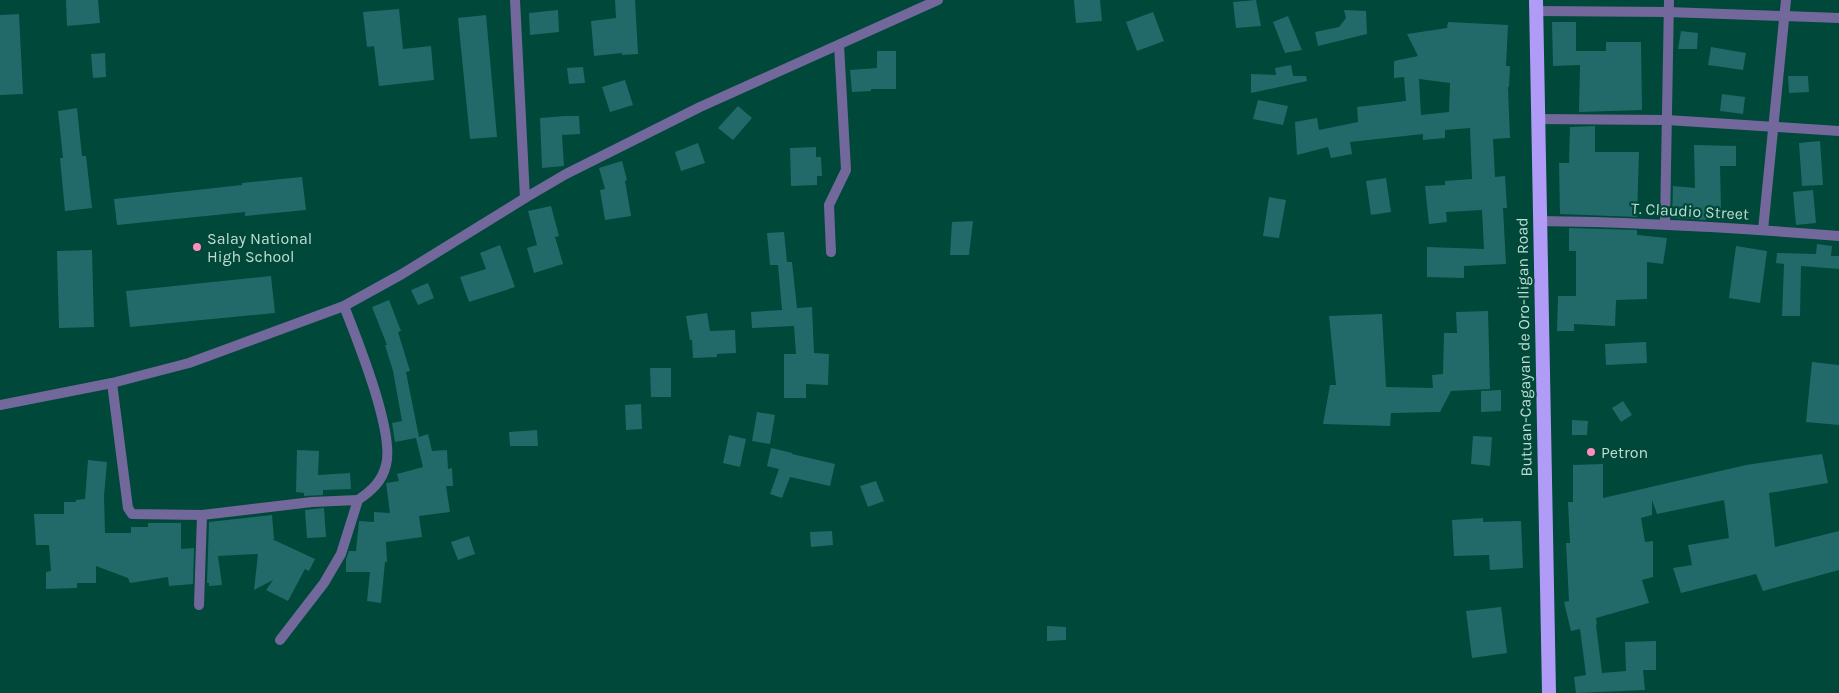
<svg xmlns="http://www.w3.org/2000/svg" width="1839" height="693" viewBox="0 0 1839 693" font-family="Karla,sans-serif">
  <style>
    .building { fill: #216a69; fill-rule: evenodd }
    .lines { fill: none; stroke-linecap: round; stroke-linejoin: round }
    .minor { stroke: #72689c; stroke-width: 10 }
    .trunk { stroke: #b09cf6; stroke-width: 14 }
    .poi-dot { fill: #fd8ebf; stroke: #004839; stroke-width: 2 }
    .labels { text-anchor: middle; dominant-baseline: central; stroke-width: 4.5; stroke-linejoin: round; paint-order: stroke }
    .street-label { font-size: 16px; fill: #bfddd2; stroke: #004839 }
    .poi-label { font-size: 16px; fill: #bfddd2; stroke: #004839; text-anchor: start }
  </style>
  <rect width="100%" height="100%" fill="#004839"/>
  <!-- building -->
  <g class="building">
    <polygon points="66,0 98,0 100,23 67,26"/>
    <polygon points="615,0 635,0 638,54 622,55 622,53 594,56 591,21 616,18"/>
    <polygon points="1074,0 1100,0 1102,21 1076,23"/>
    <polygon points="1256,0 1261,26 1236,28 1233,2"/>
    <polygon points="399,9 403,49 431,46 434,80 379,86 374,46 367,47 363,12"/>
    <polygon points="558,10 559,32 530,35 529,13"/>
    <polygon points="1344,10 1366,11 1367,34 1318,46 1315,32 1339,27 1346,18"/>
    <polygon points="1153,12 1164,41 1137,51 1126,22"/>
    <polygon points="19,14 23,94 0,95 0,15"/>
    <polygon points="486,15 497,137 470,139 458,18"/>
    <polygon points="1288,16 1302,50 1285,53 1273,22"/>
    <path d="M1448 22 1508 25 1506 66H1510L1509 87H1508L1510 138 1493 139 1495 177 1505 176 1507 208H1503L1506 264 1464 266V278L1427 277V247L1484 249 1482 210 1446 212 1447 222 1429 224 1425 186 1445 185V181L1472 179 1470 128 1445 130V138L1423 140V134L1350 142 1352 154 1331 158 1328 147 1297 155 1295 122 1317 118 1319 130 1358 122 1357 107 1406 101 1404 77 1394 78V61L1418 56 1407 34 1447 28ZM1419 79 1450 83 1449 112 1421 115Z"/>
    <polygon points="1552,22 1576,22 1576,51 1606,51 1606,42 1641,42 1642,110 1579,112 1580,65 1553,66"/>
    <polygon points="1681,31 1698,33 1697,49 1678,49"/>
    <polygon points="1711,47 1746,53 1743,70 1708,65"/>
    <polygon points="877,51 896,51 896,89 871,89 871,91 852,92 850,70 877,68"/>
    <polygon points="105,53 106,77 93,78 91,54"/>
    <polygon points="1291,65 1293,76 1306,76 1307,81 1251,93 1251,74 1276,75 1275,68"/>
    <polygon points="583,67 585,83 569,84 567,68"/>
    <polygon points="1788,76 1808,76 1809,92 1789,93"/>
    <polygon points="625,80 633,105 610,112 602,87"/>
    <polygon points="1722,94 1745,97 1743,114 1720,111"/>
    <polygon points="1258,100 1288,106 1283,125 1253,119"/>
    <polygon points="738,106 752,118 733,140 718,128"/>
    <polygon points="77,108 82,156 86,156 92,208 65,211 60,158 63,158 58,111"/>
    <polygon points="565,116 579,116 580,134 562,135 564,166 542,168 540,118"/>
    <polygon points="1595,126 1595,152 1639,152 1637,217 1560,214 1559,163 1569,163 1570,127"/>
    <polygon points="1820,141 1823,185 1802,186 1799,143"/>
    <polygon points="698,143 705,163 681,171 675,152"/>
    <polygon points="1694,145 1736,146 1736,166 1720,166 1721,209 1706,210 1706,220 1672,218 1673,186 1695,188"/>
    <polygon points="816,147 816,157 821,157 822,176 817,176 817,185 791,186 790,148"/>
    <polygon points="622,161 627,180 625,181 631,216 605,220 600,190 605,189 599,168"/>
    <polygon points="302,177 306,210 245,216 245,212 117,225 114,199 242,185 242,183"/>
    <polygon points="1386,178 1391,212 1371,215 1366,181"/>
    <polygon points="1813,190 1816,223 1796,225 1793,192"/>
    <polygon points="1269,197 1286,200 1279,238 1263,236"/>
    <polygon points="551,206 559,236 555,237 563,264 534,273 527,248 537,245 528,211"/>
    <polygon points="973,221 969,255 950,255 952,222"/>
    <polygon points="1569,228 1637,230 1637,235 1667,238 1663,264 1647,262 1647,299 1616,300 1615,326 1574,324 1574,331 1557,331 1558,296 1576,296 1576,251 1569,251"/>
    <polygon points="784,232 787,262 792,262 797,308 812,307 814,353 829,354 828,385 806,384 806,398 784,398 784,354 796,354 794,326 752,328 751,312 782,310 778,265 770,265 767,233"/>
    <polygon points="1817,244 1832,246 1831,256 1839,256 1839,269 1801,266 1800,316 1782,316 1784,264 1776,263 1777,253 1816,254"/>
    <polygon points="500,245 515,287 469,302 460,277 486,269 480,253"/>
    <polygon points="1736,246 1767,251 1760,303 1729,298"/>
    <polygon points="92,250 94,327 59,328 57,251"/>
    <polygon points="271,276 275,313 130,327 126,291"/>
    <polygon points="428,283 434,298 418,305 411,290"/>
    <polygon points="389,300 401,331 398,332 410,371 406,372 419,437 428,434 432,451 447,450 448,469 452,468 453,486 446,486 450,512 419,516 422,537 386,542 387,562 385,562 381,603 367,601 370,572 346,572 346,559 349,551 356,551 359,521 374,522 374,512 390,513 386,483 399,481 397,474 423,467 416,438 395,442 392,423 402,421 393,371 385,345 387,345 372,307"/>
    <polygon points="1488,311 1490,389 1451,391 1440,412 1391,413 1390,426 1323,424 1330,385 1336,385 1329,316 1382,314 1386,387 1433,388 1432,375 1443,374 1444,333 1457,333 1456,312"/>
    <polygon points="707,313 710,331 735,330 736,353 717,354 717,357 693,358 692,340 690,340 686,316"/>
    <polygon points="1646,342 1647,363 1606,365 1605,344"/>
    <polygon points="1812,362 1839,365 1839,425 1806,422"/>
    <polygon points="650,368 671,368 671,397 651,397"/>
    <polygon points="1501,390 1501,411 1481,412 1481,391"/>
    <polygon points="1623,401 1632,415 1621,422 1612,408"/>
    <polygon points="641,404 642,429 626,430 625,405"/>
    <polygon points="757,412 775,415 770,444 752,441"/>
    <polygon points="1572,420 1588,421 1587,435 1572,435"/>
    <polygon points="537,430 538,446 510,446 509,432"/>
    <polygon points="729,435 746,439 740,467 723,463"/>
    <polygon points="1473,436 1492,437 1490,466 1471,464"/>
    <polygon points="771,448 792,453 792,454 835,464 830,486 790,477 782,498 770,494 779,469 767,466"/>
    <polygon points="297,450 319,451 318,475 350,473 351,489 323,490 323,495 304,496 304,493 296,492"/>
    <polygon points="1822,454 1828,483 1769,493 1775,547 1839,531 1839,570 1763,591 1756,574 1681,593 1673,568 1692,565 1688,545 1729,538 1724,500 1657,514 1652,500 1652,515 1641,518 1645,542 1653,541 1653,577 1642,580 1649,603 1596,618 1597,624 1596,625 1602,673 1626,671 1625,642 1656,641 1656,670 1643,670 1645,690 1576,693 1574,677 1586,675 1580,629 1571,631 1564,602 1569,601 1566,543 1570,543 1568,502 1573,502 1573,465 1603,464 1603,498 1746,465"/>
    <polygon points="88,460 107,462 104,496 105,533 131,533 131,527 148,527 148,523 181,523 181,549 194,548 193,584 169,586 168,577 130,583 128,578 96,566 96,583 77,583 77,588 46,589 46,572 51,571 49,545 36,545 34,514 64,514 64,502 76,502 76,500 85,499"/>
    <polygon points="876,481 884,501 868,507 860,486"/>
    <polygon points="324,508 326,537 307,538 305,510"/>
    <polygon points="272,515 274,539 272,539 315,559 309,571 305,569 288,601 266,590 273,580 254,590 258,554 218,556 222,585 209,586 209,583 207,583 209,522"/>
    <polygon points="1483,518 1483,522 1521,521 1523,568 1490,570 1489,555 1454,556 1452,520"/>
    <polygon points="832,531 833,545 811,547 810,532"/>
    <polygon points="469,536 475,554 458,560 451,542"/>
    <polygon points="1501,607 1507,653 1472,658 1466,611"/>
    <polygon points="1047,626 1066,627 1066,640 1047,641"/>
  </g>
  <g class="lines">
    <!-- minor -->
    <g class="minor">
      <polyline points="515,0 525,198"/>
      <polyline points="1536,11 1668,12 1839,18"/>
      <polyline points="1537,119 1667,120 1839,131"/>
      <path d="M1539 221C1639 222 1739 228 1839 236"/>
      <polyline points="1665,224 1669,0"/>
      <polyline points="1763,230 1786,0"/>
      <polyline points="831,252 829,205 846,170 839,45"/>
      <polyline points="112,383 128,508 132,514 202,515 312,502 358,500"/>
      <polyline points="0,405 112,383 189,363 344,306 402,274 525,198 566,174 700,107 938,0"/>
      <polyline points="199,605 202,515"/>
      <path d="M280 640 324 583 341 554 358 500C371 491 382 482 386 465 395 433 357 339 344 306"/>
    </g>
    <!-- trunk -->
    <polyline class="trunk" points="1536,0 1549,693"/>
  </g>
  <!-- markers -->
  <g class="poi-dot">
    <circle cx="197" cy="247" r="5"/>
    <circle cx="1591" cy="452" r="5"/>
  </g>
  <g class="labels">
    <!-- street labels -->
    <g class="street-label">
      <text transform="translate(1690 211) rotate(3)">T. Claudio Street</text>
      <text transform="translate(1524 347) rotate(-91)">Butuan-Cagayan de Oro-Iligan Road</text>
    </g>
    <!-- poi labels -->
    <g class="poi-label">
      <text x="207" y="238">Salay National<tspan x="207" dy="18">High School</tspan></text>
      <text x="1601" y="452">Petron</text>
    </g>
  </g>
</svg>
